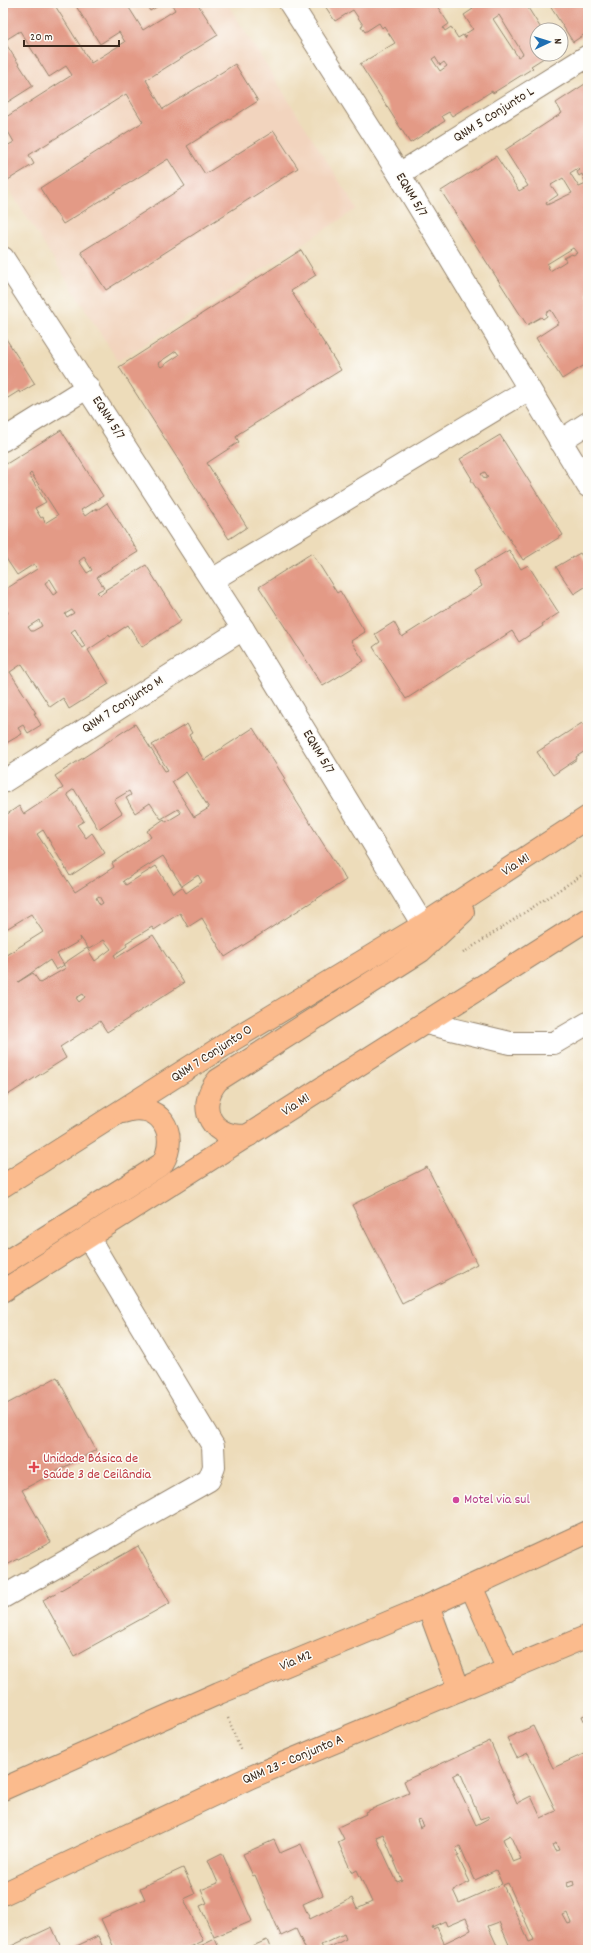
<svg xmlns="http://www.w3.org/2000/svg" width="591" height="1953" viewBox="0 0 591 1953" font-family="Dekko,sans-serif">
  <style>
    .built { fill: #f2d4be }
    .building { fill: #e39a86; fill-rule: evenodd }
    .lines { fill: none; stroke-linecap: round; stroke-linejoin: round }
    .minor-casing { stroke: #94836c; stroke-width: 24 }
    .major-casing { stroke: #94836c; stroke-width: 24 }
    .path { stroke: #94836c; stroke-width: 2.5; stroke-dasharray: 1 3; stroke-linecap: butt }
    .minor { stroke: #fff; stroke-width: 22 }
    .major { stroke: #fbbb8d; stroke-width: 22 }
    .health-dot { fill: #e0444e; stroke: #fdfcf7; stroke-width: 1.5 }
    .hotel-dot { fill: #d1479c; stroke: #fdfcf7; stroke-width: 1.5 }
    .labels { text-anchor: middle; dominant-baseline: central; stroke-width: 3; stroke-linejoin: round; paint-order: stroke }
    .street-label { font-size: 14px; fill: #3b2a1e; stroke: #fdfcf7 }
    .health-label { font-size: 14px; fill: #be3a42; stroke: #fdfcf7; text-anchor: start }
    .hotel-label { font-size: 14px; fill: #b23c85; stroke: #fdfcf7; text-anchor: start }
  </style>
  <rect width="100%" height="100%" fill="#fdfcf7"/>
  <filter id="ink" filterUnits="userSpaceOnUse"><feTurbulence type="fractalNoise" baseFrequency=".025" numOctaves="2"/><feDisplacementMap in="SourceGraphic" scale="8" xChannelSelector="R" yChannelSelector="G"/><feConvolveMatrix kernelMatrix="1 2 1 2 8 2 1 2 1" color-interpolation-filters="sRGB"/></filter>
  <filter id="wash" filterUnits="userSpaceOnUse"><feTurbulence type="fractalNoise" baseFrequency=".012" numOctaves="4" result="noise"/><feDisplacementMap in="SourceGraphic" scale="16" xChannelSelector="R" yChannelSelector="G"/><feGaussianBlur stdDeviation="0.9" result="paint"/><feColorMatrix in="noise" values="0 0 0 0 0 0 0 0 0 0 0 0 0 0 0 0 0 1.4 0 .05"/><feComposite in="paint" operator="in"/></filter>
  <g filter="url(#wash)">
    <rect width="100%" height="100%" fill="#eddcba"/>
    <!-- built -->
    <polygon class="built" points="3,3 227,3 357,209 118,361 3,180"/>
    <g id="blocks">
      <!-- building -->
      <g class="building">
        <polygon points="3,3 56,3 54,4 91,63 125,42 119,32 100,44 74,3 126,3 143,30 175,10 171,3 197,3 218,35 146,80 163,109 235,64 258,101 187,146 205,174 274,131 298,168 106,290 81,252 185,186 168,159 63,224 40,188 143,122 126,94 29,155 34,164 3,183 3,148 14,142 3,123 3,119 72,75 66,66 49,77 20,31 4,41 33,86 3,105"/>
        <polygon points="145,3 163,3 150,11"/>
        <path d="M323 3H435L449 24 443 28 445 31 451 27 458 38 463 35 465 38 466 37 465 34 473 29 464 15 473 9 470 3H525L542 30H537V54H550L531 66 533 68 493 93 492 91 452 116 449 112 442 116 445 121 410 143 360 64 395 43 384 26 382 28 379 23 365 32 361 26 363 25 353 10 335 21ZM499 15 523 54 518 57 493 19ZM435 57 440 65 444 62 447 66 440 71 432 59Z"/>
        <polygon points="555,3 588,3 588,32 573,42 550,6"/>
        <path d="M588 82V363L562 379 536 338 559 323 551 310 546 313 547 316 543 319 541 317 527 325 441 191 496 156 519 191 528 186 505 150 562 113 556 103ZM578 168 580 170 577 172 579 176 582 174 586 184 579 187 570 173ZM563 178 572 193 547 205 546 203 558 195 551 185ZM573 248 577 253 573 255 572 254 564 258 566 261 550 271 547 264Z"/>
        <path d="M301 250 316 275 291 291 341 370 238 434 236 437 239 442 207 463 247 527 229 539 119 367ZM176 351 179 355 161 367 158 363Z"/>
        <polygon points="3,334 35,384 20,393 19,391 3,401"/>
        <path d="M61 430 103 496 81 510 85 516 96 508 97 510 107 503 138 552 97 577 104 588 97 592 100 595 106 591 105 590 146 565 181 621 142 647 128 625 110 637 109 635 106 637V638L88 650 109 684 69 709 63 698 50 707 22 664 10 672 36 713H34L41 725 28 733 23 725 18 728 22 734 3 745V616L8 613 3 605V591L37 569 34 564 17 575 3 554V466ZM31 473 58 515 45 523 43 517 41 518 35 508 46 502 29 475ZM84 557 92 570 87 573 79 561ZM50 579 58 592 53 595 45 583ZM72 610 74 613 67 617 65 614ZM39 620 42 626 33 631H31L28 627ZM75 629 85 646 82 648 71 632Z"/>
        <path d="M500 435 563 535 523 560 471 480 472 479 460 459ZM485 472 488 477 485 479 481 474Z"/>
        <polygon points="509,550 521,569 528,565 559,613 542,624 543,626 519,642 512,631 406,699 373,647 380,642 375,634 394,622 402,637 482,586 474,571"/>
        <polygon points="312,553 337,593 340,591 365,632 351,641 364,661 323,686 259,587"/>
        <polygon points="580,553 588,565 588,585 574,594 556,567"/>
        <polygon points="582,723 588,732 588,749 576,757 577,759 553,775 537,752"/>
        <path d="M135 724 165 771 168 770 152 745 187 724 192 733 189 735 204 760 253 728 285 779 283 780 346 880 225 957 202 918 188 927 180 913 154 930 152 927 126 943 127 946 114 955 116 958 153 935 184 983 107 1032 100 1021 60 1047 66 1058 3 1098V957L43 932 31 914 3 931V855L8 852 5 848 3 850V817L19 806 24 814 63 788 55 776ZM186 772 209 808 194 817 172 782ZM74 789 98 829 122 813 114 800 129 791 131 795 126 798 135 813 150 803 161 819 178 809 181 813 166 822 164 819 147 831 151 837 112 863 114 867 75 892 37 834 43 830 70 876 105 853 92 833 86 838 77 825 84 821 67 794ZM163 856 182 886 198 875 202 882 186 893 182 887 173 893 156 866 126 885 123 881ZM99 896 103 903 100 905 96 898ZM80 937 89 949 104 940 111 949 95 961 87 948 63 964 66 968 40 983 33 973 18 982 50 960 56 970 64 965 57 954 81 940ZM83 994 85 997 79 1002 76 998Z"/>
        <polygon points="427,1167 477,1264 402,1303 352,1205"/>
        <polygon points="57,1377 96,1450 22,1490 51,1542 3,1567 3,1406"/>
        <polygon points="138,1546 170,1603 74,1656 43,1600"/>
        <polygon points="588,1714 588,1730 582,1716"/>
        <path d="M533 1726 553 1768 588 1752V1950H504L510 1947 499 1922 488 1926 499 1950H306L296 1929 281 1936 255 1875 253 1876 243 1854 274 1840 280 1853 301 1844 323 1895 303 1904 310 1919 352 1898 357 1909 372 1902 357 1870 352 1873 338 1842 344 1839 338 1827 366 1814 365 1812 409 1793 404 1781 490 1741 517 1803 531 1796 541 1818 556 1811 528 1753 517 1758 507 1738ZM460 1772 480 1819 489 1816V1818L476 1825 453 1776ZM420 1819 424 1826 420 1828 417 1820ZM383 1834 402 1880 397 1882 376 1837ZM510 1835 521 1859 513 1862 503 1839ZM556 1843 559 1850 555 1851 552 1845ZM460 1846 475 1880 496 1870 502 1884 459 1903 453 1890 470 1882 457 1855H459L456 1848ZM573 1881 574 1885 568 1887 567 1883ZM508 1883 534 1940 529 1942 503 1885ZM567 1913 571 1923 568 1924 563 1915ZM466 1918 471 1930 444 1943 437 1927 433 1929 432 1927 445 1921 447 1926ZM344 1934 346 1939 324 1950 321 1945Z"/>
        <polygon points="222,1853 252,1921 214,1937 200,1906 207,1903 201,1890 218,1883 208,1860"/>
        <polygon points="183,1868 195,1894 184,1899 203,1941 184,1950 115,1950 101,1919 145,1899 140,1888"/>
        <polygon points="52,1927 62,1950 11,1950 9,1947"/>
        <polygon points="98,1936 104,1950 68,1950"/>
        <polygon points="215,1939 220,1950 192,1950"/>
        <polygon points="267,1940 271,1950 243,1950"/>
      </g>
    </g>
  </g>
  <g filter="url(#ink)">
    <use href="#blocks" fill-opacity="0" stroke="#94836c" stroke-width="1"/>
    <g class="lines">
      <!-- minor casing -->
      <g class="minor-casing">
        <g id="minor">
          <polyline points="290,3 399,174 588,486"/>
          <polyline points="399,174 588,56"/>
          <polyline points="3,258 243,629 423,925"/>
          <polyline points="3,440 88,387"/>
          <polyline points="560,441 588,423"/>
          <polyline points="212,580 529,389"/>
          <polyline points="3,782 243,629"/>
          <polyline points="426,1023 510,1043 554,1043 588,1023"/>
          <polyline points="3,1597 209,1480 214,1467 213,1446 88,1237"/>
        </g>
      </g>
      <!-- major casing -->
      <g class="major-casing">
        <g id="major">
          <path d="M249 1135C213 1141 194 1108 218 1080L421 951 463 912"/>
          <polyline points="3,1186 234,1039 423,925 588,817"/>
          <path d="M3 1264 162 1164C181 1133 158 1099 123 1112"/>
          <polyline points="3,1291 588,919"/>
          <polyline points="471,1586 508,1670"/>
          <polyline points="428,1606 459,1690"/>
          <polyline points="3,1789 219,1693 428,1606 588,1532"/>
          <polyline points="3,1894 251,1777 588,1636"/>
        </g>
      </g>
      <!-- path -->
      <g class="path">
        <polyline points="463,953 588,871"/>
        <polyline points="228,1718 241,1751"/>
      </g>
      <!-- minor -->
      <use href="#minor" class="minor"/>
      <!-- major -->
      <use href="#major" class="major"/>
    </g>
  </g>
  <!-- markers -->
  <path class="health-dot" d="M32 1461h4v4h4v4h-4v4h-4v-4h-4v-4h4z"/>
  <circle class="hotel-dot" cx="456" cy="1500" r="4"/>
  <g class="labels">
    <!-- street labels -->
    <g class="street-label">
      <text transform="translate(494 115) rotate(-32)">QNM 5 Conjunto L</text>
      <text transform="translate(411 195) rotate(59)">EQNM 5/7</text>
      <text transform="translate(108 418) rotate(57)">EQNM 5/7</text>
      <text transform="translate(123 705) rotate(-33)">QNM 7 Conjunto M</text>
      <text transform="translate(318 752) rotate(59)">EQNM 5/7</text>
      <text transform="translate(516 865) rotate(-33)">Via M1</text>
      <text transform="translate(212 1054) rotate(-33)">QNM 7 Conjunto O</text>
      <text transform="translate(296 1105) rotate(-33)">Via M1</text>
      <text transform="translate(296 1661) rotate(-23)">Via M2</text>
      <text transform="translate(293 1760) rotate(-23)">QNM 23 - Conjunto A</text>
    </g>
    <!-- health labels -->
    <g class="health-label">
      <text x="43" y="1459">Unidade Básica de<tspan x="43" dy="16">Saúde 3 de Ceilândia</tspan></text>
    </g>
    <!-- hotel labels -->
    <g class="hotel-label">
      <text x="464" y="1500">Motel via sul</text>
    </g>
  </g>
  <!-- margin -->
  <rect width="591" height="1953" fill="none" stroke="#fdfcf7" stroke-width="16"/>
  <!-- north arrow -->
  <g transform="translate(549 42) rotate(86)"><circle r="19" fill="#fdfcf7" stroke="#afa8a0"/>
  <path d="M0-3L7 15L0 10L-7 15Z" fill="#1f6fb2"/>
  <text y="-6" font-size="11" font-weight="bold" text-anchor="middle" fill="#3b2a1e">N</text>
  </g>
  <!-- scale -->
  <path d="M24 40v6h95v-6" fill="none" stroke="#3b2a1e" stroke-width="2"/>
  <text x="30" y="40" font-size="12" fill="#3b2a1e" stroke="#fdfcf7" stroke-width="3" paint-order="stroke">20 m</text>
</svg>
